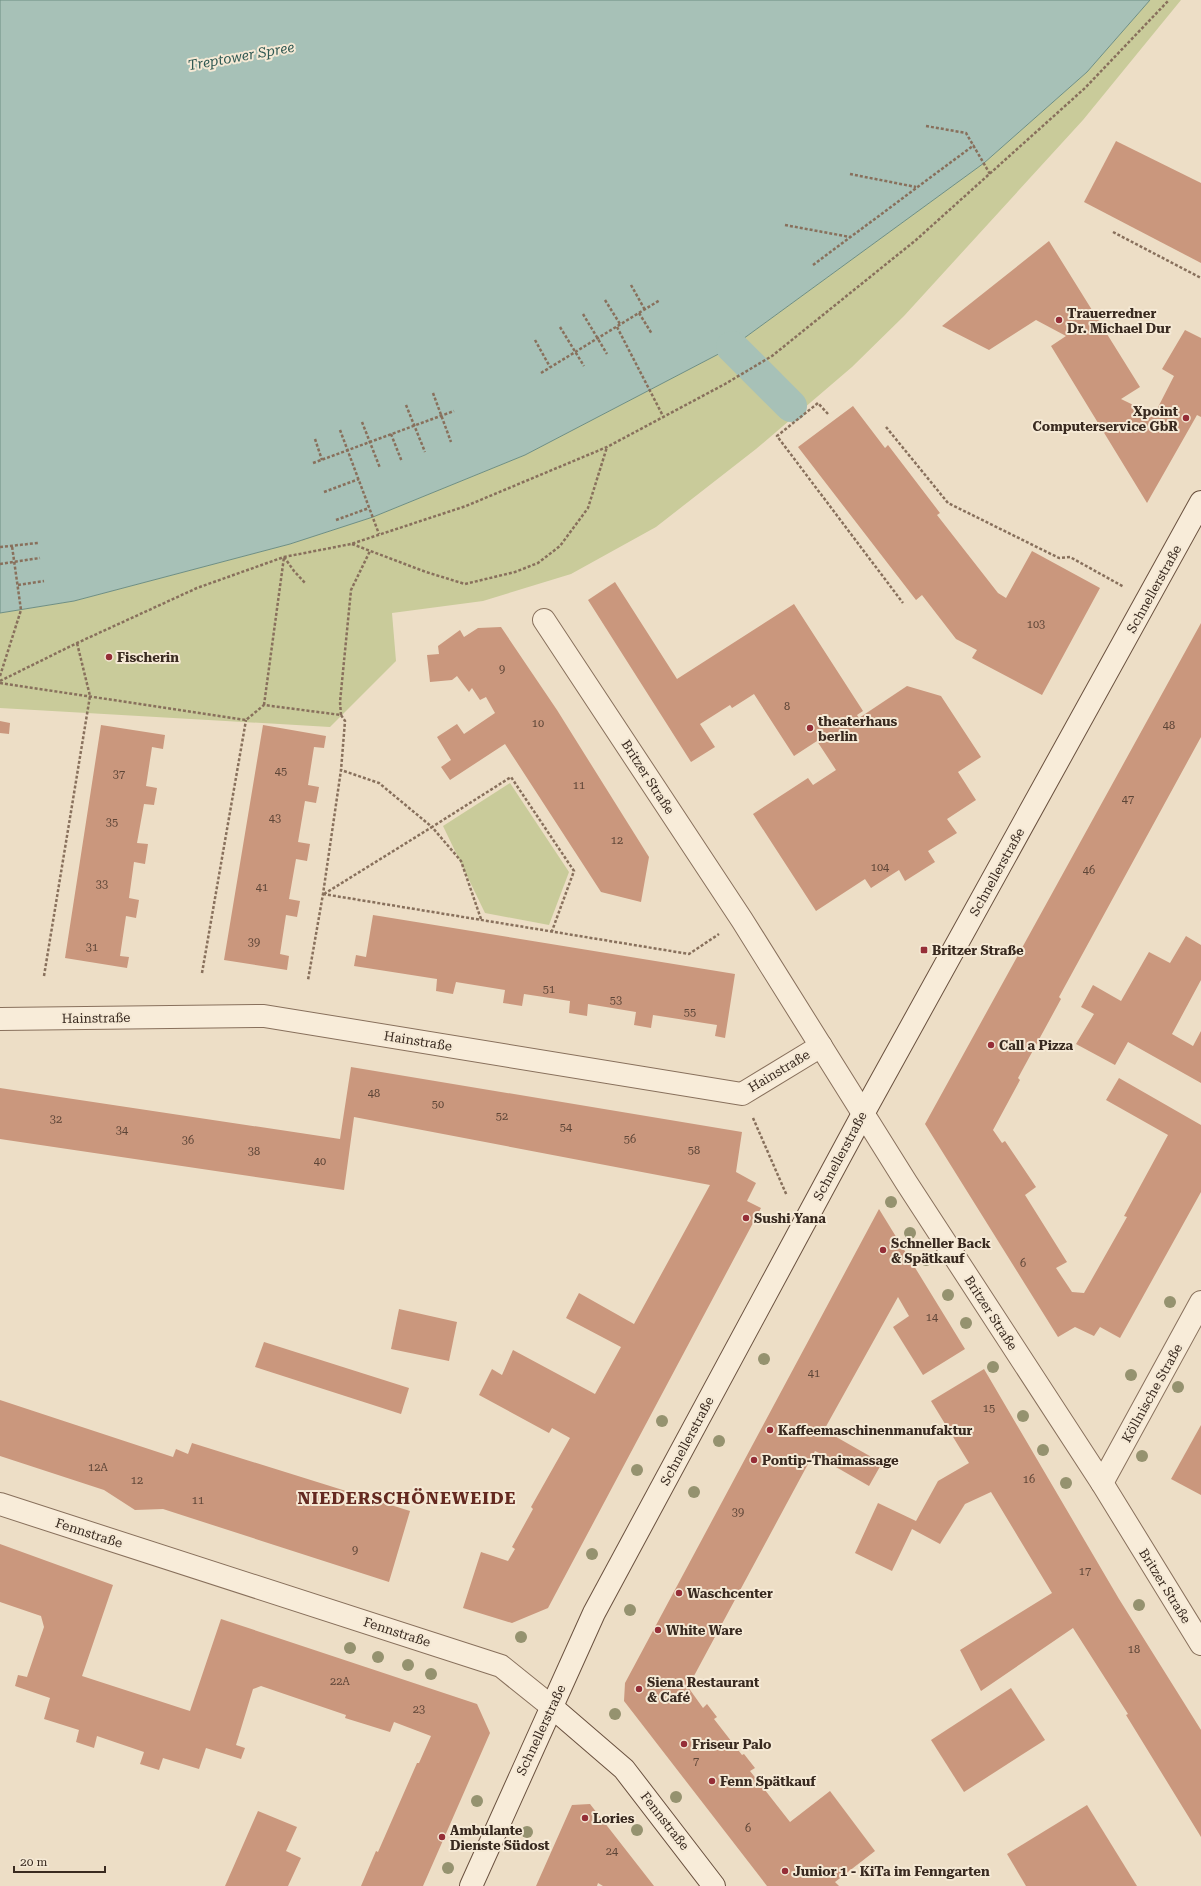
<svg xmlns="http://www.w3.org/2000/svg" width="1201" height="1886" viewBox="0 0 1201 1886" font-family="'Roboto Serif',serif">
  <style>
    .green { fill: #c9cb9a }
    .water { fill: #a7c1b7; stroke: #6e8f84 }
    .lines { fill: none; stroke-linecap: round; stroke-linejoin: round }
    .canal { stroke: #a7c1b7; stroke-width: 32 }
    .building { fill: #ca977d }
    .street-casing { stroke: #88705c; stroke-width: 24 }
    .secondary-casing { stroke: #6a513f; stroke-width: 24 }
    .path { stroke: #88705c; stroke-width: 2.5; stroke-dasharray: 3 2; stroke-linecap: butt }
    .street { stroke: #f8ecd9; stroke-width: 22 }
    .secondary { stroke: #f8ecd9; stroke-width: 22 }
    .tree { fill: #95926f }
    .poi-dot { fill: #952e37; stroke: #f5e9d5; stroke-width: 1.5 }
    .labels { text-anchor: middle; dominant-baseline: central; stroke-width: 4; stroke-linejoin: round; paint-order: stroke }
    .number-label { font-size: 11px; fill: #5d4537 }
    .poi-label { font-size: 13px; font-weight: bold; fill: #392a20; stroke: #f5e9d5; text-anchor: start }
    .street-label { font-size: 13px; fill: #392a20; stroke: #f5e9d5 }
    .water-label { font-size: 14px; font-style: italic; fill: #2f5852; stroke: #f5e9d5 }
    .district-label { font-size: 17px; font-weight: bold; letter-spacing: 1px; fill: #642920; stroke: #f5e9d5 }
  </style>
  <rect width="100%" height="100%" fill="#eddec6"/>
  <!-- green -->
  <g class="green">
    <polygon points="1150,0 1181,0 1083,120 904,316 852,367 756,449 656,527 571,574 483,601 392,613 396,661 330,727 0,708 0,613 74,601 290,544 373,517 525,455 732,347 984,163 1087,72"/>
    <polygon points="510,783 569,872 549,925 485,913 443,826"/>
  </g>
  <!-- water -->
  <polygon class="water" points="0,0 1150,0 1087,72 984,163 732,347 525,455 373,517 290,544 74,601 0,613"/>
  <g class="lines">
    <!-- canal -->
    <polyline class="canal" points="732,347 791,406"/>
  </g>
  <!-- building -->
  <g class="building">
    <polygon points="1116,141 1201,183 1201,263 1084,202"/>
    <polygon points="1049,241 1140,387 1121,399 1154,415 1174,376 1162,369 1185,330 1201,338 1201,417 1197,415 1147,503 1051,346 1066,336 1036,320 989,350 942,326"/>
    <polygon points="853,406 885,448 888,445 940,513 937,515 998,593 1006,598 1032,551 1100,588 1042,695 972,658 977,650 956,639 922,595 916,600 798,447"/>
    <polygon points="615,582 677,679 794,604 863,711 857,715 859,718 907,686 941,696 981,757 958,772 976,800 947,819 957,833 928,851 935,862 905,881 899,870 871,888 865,879 816,911 753,814 808,778 813,785 836,770 817,741 794,756 754,694 732,708 730,705 700,724 715,747 691,762 588,600"/>
    <polygon points="1201,623 1201,737 1059,997 1061,999 1018,1078 1020,1080 993,1130 1002,1143 1005,1141 1036,1187 1025,1195 1067,1262 1056,1268 1072,1292 1084,1293 1127,1217 1124,1216 1168,1135 1106,1100 1119,1078 1201,1125 1201,1192 1120,1338 1100,1327 1094,1336 1075,1327 1058,1337 925,1124"/>
    <polygon points="501,627 557,710 649,857 641,902 601,892 505,744 450,780 441,767 451,760 437,737 457,724 464,734 495,713 486,697 480,700 472,688 469,692 457,676 452,680 430,682 427,655 439,654 438,646 460,630 464,637 478,628"/>
    <polygon points="0,721 10,723 9,734 0,733"/>
    <polygon points="101,725 165,735 163,749 152,747 146,786 157,788 154,805 144,804 137,843 148,844 145,864 134,862 129,898 139,900 136,918 126,916 120,956 129,957 127,968 65,958"/>
    <polygon points="263,725 326,736 324,748 314,747 308,785 319,787 316,803 305,801 298,842 310,844 307,861 296,859 289,899 300,901 297,917 286,915 280,954 289,956 287,970 224,960"/>
    <polygon points="373,915 735,974 725,1038 715,1036 717,1025 653,1015 651,1028 634,1025 636,1012 588,1004 587,1016 569,1013 570,1001 524,994 522,1006 503,1003 505,990 456,982 453,994 436,991 437,979 354,966 356,955 366,957"/>
    <polygon points="1186,936 1201,945 1201,980 1172,1034 1193,1046 1201,1031 1201,1083 1128,1042 1115,1065 1076,1044 1094,1014 1081,1007 1093,985 1121,1001 1149,952 1170,963"/>
    <polygon points="351,1067 742,1132 736,1172 756,1183 747,1201 761,1208 548,1608 512,1623 463,1608 481,1552 508,1561 515,1549 512,1547 533,1509 531,1507 570,1438 552,1428 549,1433 479,1395 492,1369 502,1375 513,1350 595,1394 621,1347 566,1318 579,1293 634,1324 710,1185 354,1117 344,1190 0,1139 0,1088 340,1139"/>
    <polygon points="879,1209 965,1349 923,1375 893,1327 909,1316 898,1297 824,1430 882,1463 869,1486 829,1463 831,1459 815,1451 688,1687 703,1708 707,1704 717,1717 714,1719 742,1755 744,1754 755,1768 750,1771 790,1822 830,1791 875,1851 835,1882 839,1886 767,1886 624,1701 625,1683"/>
    <polygon points="399,1309 457,1322 449,1361 391,1349"/>
    <polygon points="264,1342 409,1388 401,1414 255,1367"/>
    <polygon points="984,1369 1119,1599 1201,1730 1201,1837 1126,1715 1128,1714 1073,1628 981,1691 960,1650 1052,1593 991,1492 965,1504 940,1544 912,1529 892,1571 855,1553 878,1503 916,1521 938,1481 969,1463 931,1401"/>
    <polygon points="0,1400 173,1457 176,1449 188,1454 192,1443 410,1511 389,1582 163,1509 135,1510 104,1490 0,1456"/>
    <polygon points="1201,1425 1201,1495 1171,1479"/>
    <polygon points="0,1544 113,1585 82,1676 190,1711 221,1619 477,1704 490,1733 423,1886 361,1886 376,1851 378,1852 417,1763 419,1763 431,1736 394,1722 390,1732 345,1718 346,1715 261,1686 253,1689 236,1745 245,1748 241,1759 206,1748 199,1769 163,1758 159,1770 140,1764 144,1752 97,1736 94,1748 76,1742 79,1730 44,1719 50,1698 15,1686 18,1675 27,1677 44,1627 41,1616 0,1602"/>
    <polygon points="1011,1688 1045,1740 964,1792 931,1740"/>
    <polygon points="590,1804 654,1886 603,1886 598,1883 597,1886 536,1886 572,1805"/>
    <polygon points="1087,1805 1137,1886 1026,1886 1007,1854"/>
    <polygon points="258,1811 297,1827 286,1851 301,1858 288,1886 225,1886"/>
  </g>
  <g class="lines">
    <!-- street casing -->
    <g class="street-casing">
      <g id="street">
        <polyline points="544,620 742,920 906,1182 1102,1483 1201,1644"/>
        <polyline points="0,1019 264,1016 742,1094 821,1046"/>
        <polyline points="1102,1483 1201,1302"/>
        <polyline points="0,1504 501,1666 552,1707"/>
      </g>
    </g>
    <!-- secondary casing -->
    <g class="secondary-casing">
      <g id="secondary">
        <polyline points="552,1707 624,1769 714,1886"/>
        <polyline points="471,1886 594,1613 864,1112 1201,502"/>
      </g>
    </g>
    <!-- path -->
    <g class="path">
      <polyline points="926,126 966,133 990,174"/>
      <polyline points="850,174 916,187"/>
      <polyline points="785,225 850,237"/>
      <polyline points="1113,232 1201,278"/>
      <polyline points="813,265 974,145"/>
      <polyline points="631,285 645,310"/>
      <polyline points="605,300 620,324"/>
      <polyline points="639,313 652,334"/>
      <polyline points="583,314 607,354"/>
      <polyline points="560,327 584,366"/>
      <polyline points="617,327 663,416"/>
      <polyline points="535,340 550,367"/>
      <polyline points="541,373 660,300"/>
      <polyline points="433,393 451,442"/>
      <polyline points="406,405 425,452"/>
      <polyline points="828,414 818,403 777,436 903,603"/>
      <polyline points="362,422 380,468"/>
      <polyline points="886,427 948,503 1059,558 1070,557 1124,587"/>
      <polyline points="340,430 379,534"/>
      <polyline points="391,434 402,462"/>
      <polyline points="315,439 322,460"/>
      <polyline points="313,463 454,411"/>
      <polyline points="324,492 359,479"/>
      <polyline points="336,520 369,508"/>
      <polyline points="352,544 426,572 465,584 515,572 538,563 560,546 588,508 607,447"/>
      <polyline points="0,547 38,543"/>
      <polyline points="284,557 294,571 305,583"/>
      <polyline points="0,564 40,558"/>
      <polyline points="18,585 44,581"/>
      <polyline points="0,676 21,610 12,546"/>
      <polyline points="0,681 77,643 197,588 284,557 351,544 466,506 607,447 725,384 772,356 916,240 1085,88 1169,0"/>
      <polyline points="0,683 246,720 264,705 341,715 345,721 341,770 323,894 308,980"/>
      <polyline points="264,705 284,557"/>
      <polyline points="341,715 340,702 351,590 370,551"/>
      <polyline points="323,894 689,954 719,934"/>
      <polyline points="324,894 432,827 379,783 341,770"/>
      <polyline points="481,919 461,861 432,827 511,777 574,871 552,931"/>
      <polyline points="202,973 246,720"/>
      <polyline points="44,976 90,696 77,643"/>
      <polyline points="753,1118 787,1196"/>
    </g>
    <!-- street -->
    <use href="#street" class="street"/>
    <!-- secondary -->
    <use href="#secondary" class="secondary"/>
  </g>
  <!-- trees -->
  <g class="tree">
    <circle cx="891" cy="1202" r="6"/>
    <circle cx="910" cy="1233" r="6"/>
    <circle cx="926" cy="1260" r="6"/>
    <circle cx="948" cy="1295" r="6"/>
    <circle cx="1170" cy="1302" r="6"/>
    <circle cx="966" cy="1323" r="6"/>
    <circle cx="764" cy="1359" r="6"/>
    <circle cx="993" cy="1367" r="6"/>
    <circle cx="1131" cy="1375" r="6"/>
    <circle cx="1178" cy="1387" r="6"/>
    <circle cx="1023" cy="1416" r="6"/>
    <circle cx="662" cy="1421" r="6"/>
    <circle cx="719" cy="1441" r="6"/>
    <circle cx="1043" cy="1450" r="6"/>
    <circle cx="1142" cy="1456" r="6"/>
    <circle cx="637" cy="1470" r="6"/>
    <circle cx="1066" cy="1483" r="6"/>
    <circle cx="694" cy="1492" r="6"/>
    <circle cx="592" cy="1554" r="6"/>
    <circle cx="1139" cy="1605" r="6"/>
    <circle cx="630" cy="1610" r="6"/>
    <circle cx="521" cy="1637" r="6"/>
    <circle cx="350" cy="1648" r="6"/>
    <circle cx="378" cy="1657" r="6"/>
    <circle cx="408" cy="1665" r="6"/>
    <circle cx="431" cy="1674" r="6"/>
    <circle cx="615" cy="1714" r="6"/>
    <circle cx="676" cy="1797" r="6"/>
    <circle cx="477" cy="1801" r="6"/>
    <circle cx="637" cy="1830" r="6"/>
    <circle cx="527" cy="1832" r="6"/>
    <circle cx="448" cy="1868" r="6"/>
  </g>
  <!-- markers -->
  <g class="poi-dot">
    <circle cx="1059" cy="320" r="4"/>
    <circle cx="1186" cy="418" r="4"/>
    <circle cx="109" cy="657" r="4"/>
    <circle cx="810" cy="728" r="4"/>
    <rect x="920" y="946" width="8" height="8" rx="2"/>
    <circle cx="991" cy="1045" r="4"/>
    <circle cx="746" cy="1218" r="4"/>
    <circle cx="883" cy="1250" r="4"/>
    <circle cx="770" cy="1430" r="4"/>
    <circle cx="754" cy="1460" r="4"/>
    <circle cx="679" cy="1593" r="4"/>
    <circle cx="658" cy="1630" r="4"/>
    <circle cx="639" cy="1689" r="4"/>
    <circle cx="684" cy="1744" r="4"/>
    <circle cx="712" cy="1781" r="4"/>
    <circle cx="585" cy="1818" r="4"/>
    <circle cx="442" cy="1837" r="4"/>
    <circle cx="785" cy="1871" r="4"/>
  </g>
  <g class="labels">
    <!-- number labels -->
    <g class="number-label">
      <text x="1036" y="624">103</text>
      <text x="502" y="669">9</text>
      <text x="787" y="706">8</text>
      <text x="538" y="723">10</text>
      <text x="1169" y="725">48</text>
      <text x="281" y="771">45</text>
      <text x="119" y="774">37</text>
      <text x="579" y="785">11</text>
      <text x="1128" y="799">47</text>
      <text x="275" y="818">43</text>
      <text x="112" y="822">35</text>
      <text x="617" y="840">12</text>
      <text x="880" y="867">104</text>
      <text x="1089" y="870">46</text>
      <text x="102" y="884">33</text>
      <text x="262" y="887">41</text>
      <text x="254" y="942">39</text>
      <text x="92" y="947">31</text>
      <text x="549" y="989">51</text>
      <text x="616" y="1000">53</text>
      <text x="690" y="1012">55</text>
      <text x="374" y="1093">48</text>
      <text x="438" y="1104">50</text>
      <text x="502" y="1116">52</text>
      <text x="56" y="1119">32</text>
      <text x="566" y="1127">54</text>
      <text x="122" y="1130">34</text>
      <text x="630" y="1139">56</text>
      <text x="188" y="1140">36</text>
      <text x="694" y="1150">58</text>
      <text x="254" y="1151">38</text>
      <text x="320" y="1161">40</text>
      <text x="1023" y="1263">6</text>
      <text x="932" y="1317">14</text>
      <text x="814" y="1373">41</text>
      <text x="989" y="1408">15</text>
      <text x="98" y="1467">12A</text>
      <text x="1029" y="1479">16</text>
      <text x="137" y="1480">12</text>
      <text x="198" y="1500">11</text>
      <text x="738" y="1512">39</text>
      <text x="355" y="1550">9</text>
      <text x="1085" y="1571">17</text>
      <text x="1134" y="1649">18</text>
      <text x="340" y="1681">22A</text>
      <text x="419" y="1709">23</text>
      <text x="696" y="1761">7</text>
      <text x="748" y="1828">6</text>
      <text x="612" y="1851">24</text>
    </g>
    <!-- poi labels -->
    <g class="poi-label">
      <text x="1067" y="313">Trauerredner<tspan x="1067" dy="15">Dr. Michael Dur</tspan></text>
      <text x="1178" y="411" text-anchor="end">Xpoint<tspan x="1178" dy="15">Computerservice GbR</tspan></text>
      <text x="117" y="657">Fischerin</text>
      <text x="818" y="721">theaterhaus<tspan x="818" dy="15">berlin</tspan></text>
      <text x="932" y="950">Britzer Straße</text>
      <text x="999" y="1045">Call a Pizza</text>
      <text x="754" y="1218">Sushi Yana</text>
      <text x="891" y="1243">Schneller Back<tspan x="891" dy="15">&amp; Spätkauf</tspan></text>
      <text x="778" y="1430">Kaffeemaschinenmanufaktur</text>
      <text x="762" y="1460">Pontip-Thaimassage</text>
      <text x="687" y="1593">Waschcenter</text>
      <text x="666" y="1630">White Ware</text>
      <text x="647" y="1682">Siena Restaurant<tspan x="647" dy="15">&amp; Café</tspan></text>
      <text x="692" y="1744">Friseur Palo</text>
      <text x="720" y="1781">Fenn Spätkauf</text>
      <text x="593" y="1818">Lories</text>
      <text x="450" y="1830">Ambulante<tspan x="450" dy="15">Dienste Südost</tspan></text>
      <text x="793" y="1871">Junior 1 - KiTa im Fenngarten</text>
    </g>
    <!-- street labels -->
    <g class="street-label">
      <text transform="translate(1154 589) rotate(-61)">Schnellerstraße</text>
      <text transform="translate(648 777) rotate(57)">Britzer Straße</text>
      <text transform="translate(997 872) rotate(-61)">Schnellerstraße</text>
      <text transform="translate(96 1018) rotate(-1)">Hainstraße</text>
      <text transform="translate(418 1041) rotate(9)">Hainstraße</text>
      <text transform="translate(779 1071) rotate(-31)">Hainstraße</text>
      <text transform="translate(840 1156) rotate(-62)">Schnellerstraße</text>
      <text transform="translate(991 1313) rotate(57)">Britzer Straße</text>
      <text transform="translate(1152 1393) rotate(-61)">Köllnische Straße</text>
      <text transform="translate(687 1441) rotate(-62)">Schnellerstraße</text>
      <text transform="translate(89 1533) rotate(18)">Fennstraße</text>
      <text transform="translate(1165 1586) rotate(58)">Britzer Straße</text>
      <text transform="translate(397 1632) rotate(18)">Fennstraße</text>
      <text transform="translate(541 1730) rotate(-65)">Schnellerstraße</text>
      <text transform="translate(665 1821) rotate(52)">Fennstraße</text>
    </g>
    <!-- water labels -->
    <g class="water-label">
      <text transform="translate(241 56) rotate(-10)">Treptower Spree</text>
    </g>
    <!-- district labels -->
    <g class="district-label">
      <text x="407" y="1498">NIEDERSCHÖNEWEIDE</text>
    </g>
  </g>
  <!-- scale -->
  <path d="M14 1866v6h91v-6" fill="none" stroke="#392a20" stroke-width="2"/>
  <text x="20" y="1866" font-size="12" fill="#392a20" stroke="#f5e9d5" stroke-width="3" paint-order="stroke">20 m</text>
</svg>
